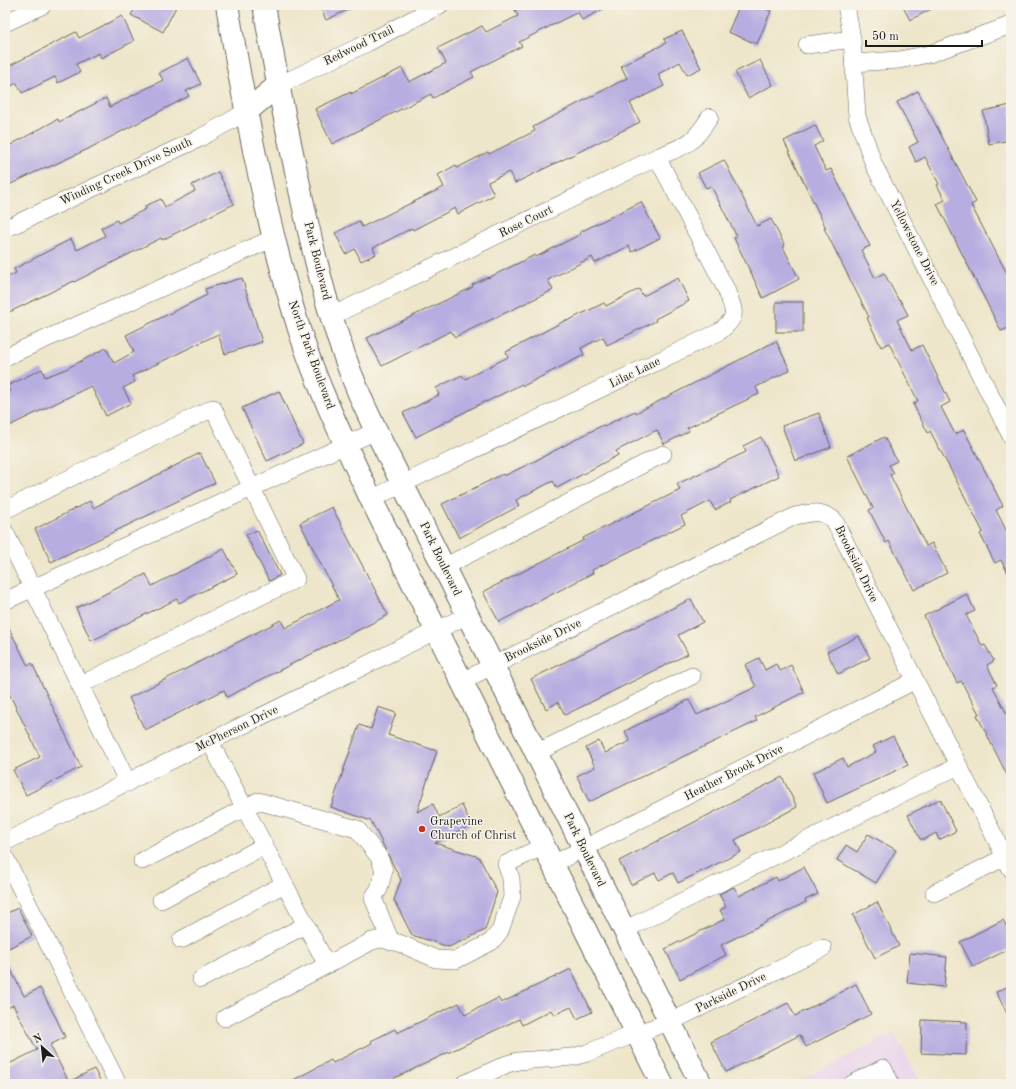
<svg xmlns="http://www.w3.org/2000/svg" width="1016" height="1089" viewBox="0 0 1016 1089" font-family="'Old Standard TT',serif">
  <style>
    .built { fill: #e9d2ed }
    .building { fill: #b7ade1 }
    .lines { fill: none; stroke-linecap: round; stroke-linejoin: round }
    .minor-casing { stroke: #666359; stroke-width: 18 }
    .major-casing { stroke: #666359; stroke-width: 24 }
    .minor { stroke: #fff; stroke-width: 17 }
    .major { stroke: #fff; stroke-width: 22 }
    .poi-dot { fill: #c8321e; stroke: #f7f3e8; stroke-width: 1.5 }
    .labels { text-anchor: middle; dominant-baseline: central; stroke-width: 3; stroke-linejoin: round; paint-order: stroke }
    .street-label { font-size: 12px; fill: #1c1c1c; stroke: #f7f3e8 }
    .poi-label { font-size: 12px; fill: #1c1c1c; stroke: #f7f3e8; text-anchor: start }
  </style>
  <rect width="100%" height="100%" fill="#f7f3e8"/>
  <filter id="ink" filterUnits="userSpaceOnUse"><feTurbulence type="fractalNoise" baseFrequency=".025" numOctaves="2"/><feDisplacementMap in="SourceGraphic" scale="8" xChannelSelector="R" yChannelSelector="G"/><feConvolveMatrix kernelMatrix="1 2 1 2 8 2 1 2 1" color-interpolation-filters="sRGB"/></filter>
  <filter id="wash" filterUnits="userSpaceOnUse"><feTurbulence type="fractalNoise" baseFrequency=".012" numOctaves="4" result="noise"/><feDisplacementMap in="SourceGraphic" scale="16" xChannelSelector="R" yChannelSelector="G"/><feGaussianBlur stdDeviation="0.9" result="paint"/><feColorMatrix in="noise" values="0 0 0 0 0 0 0 0 0 0 0 0 0 0 0 0 0 1.4 0 .05"/><feComposite in="paint" operator="in"/></filter>
  <g filter="url(#wash)">
    <rect width="100%" height="100%" fill="#eee6ca"/>
    <!-- built -->
    <polygon class="built" points="894,1033 922,1084 794,1084"/>
    <g id="blocks">
      <!-- building -->
      <g class="building">
        <polygon points="137,5 177,5 163,32 131,15"/>
        <polygon points="319,5 358,5 326,20"/>
        <polygon points="525,5 611,5 582,20 578,12 519,42 522,46 471,72 474,77 433,98 431,94 332,144 315,109 351,92 351,94 402,68 409,82 446,63 438,48 482,26 486,32 518,16 515,10"/>
        <polygon points="740,5 757,5 771,11 757,44 728,32"/>
        <polygon points="902,5 939,5 910,20"/>
        <polygon points="122,16 134,41 101,58 99,53 76,64 80,72 58,83 55,77 22,93 17,83 5,89 5,68 76,32 79,38"/>
        <polygon points="682,31 701,68 687,75 680,62 658,74 664,86 630,103 640,122 515,183 509,172 488,182 494,195 458,214 455,208 413,230 412,228 373,248 376,254 361,261 355,249 346,254 335,233 359,221 362,227 444,187 438,175 456,165 457,168 488,152 489,154 535,131 533,127 627,78 621,66 666,43 664,39"/>
        <polygon points="188,58 201,84 186,91 189,96 88,149 47,168 46,167 5,187 5,148 58,119 59,122 106,98 110,107 163,80 159,73"/>
        <polygon points="760,60 773,85 748,98 735,72"/>
        <polygon points="918,91 976,202 971,205 1011,281 1011,327 1001,331 937,204 945,200 937,185 939,184 925,157 916,162 909,147 918,142 897,102"/>
        <polygon points="1011,105 1011,140 989,144 983,111"/>
        <polygon points="815,125 823,141 814,146 826,171 831,169 870,246 861,250 875,278 884,273 899,301 900,300 908,315 897,320 912,350 922,345 950,402 941,407 955,434 964,430 1003,506 996,510 1011,540 1011,579 1001,560 995,563 980,534 983,532 954,476 930,431 928,433 913,404 918,401 889,343 881,347 867,318 869,317 824,228 826,228 784,141"/>
        <polygon points="724,160 757,226 771,219 785,246 783,247 799,279 763,298 734,238 737,237 711,186 706,188 698,173"/>
        <polygon points="218,172 234,204 162,240 161,238 74,282 74,281 5,314 5,278 16,273 14,269 71,239 77,250 105,236 101,228 117,220 118,223 146,209 145,206 161,199 165,207 195,191 192,185"/>
        <polygon points="641,202 660,238 632,252 629,246 595,263 592,257 548,280 553,290 455,337 451,331 382,366 367,338 473,287 472,285 488,277 488,278 535,255 536,257 581,234 580,232"/>
        <polygon points="242,278 262,342 225,354 218,334 132,376 135,382 123,388 131,403 106,416 91,386 5,428 5,395 10,392 7,386 42,369 45,377 66,369 106,348 114,363 134,352 126,335 207,295 205,289"/>
        <polygon points="678,278 689,301 655,319 656,321 607,345 603,337 581,348 584,355 523,386 522,384 486,402 486,401 416,437 403,413 439,395 436,388 462,375 465,379 508,357 506,352 566,320 567,321 604,303 606,306 639,289 643,296"/>
        <rect x="776" y="302" width="27" height="30"/>
        <polygon points="776,341 790,370 756,387 759,394 687,428 689,431 664,444 657,430 616,451 618,455 557,488 553,481 516,500 519,506 459,538 442,504 503,474 504,476 535,461 603,425 604,426 635,411 636,413"/>
        <polygon points="279,391 303,444 267,461 242,408"/>
        <polygon points="819,413 831,447 795,461 782,426"/>
        <polygon points="761,437 779,476 730,500 731,502 715,510 710,501 681,516 685,524 592,570 593,573 499,622 483,592 584,540 583,538 680,490 677,484 746,452 743,446"/>
        <polygon points="884,437 897,461 889,465 894,473 890,475 926,546 932,543 947,573 914,590 889,541 886,543 869,510 873,508 847,456"/>
        <polygon points="200,453 215,483 51,562 35,529 90,501 93,508"/>
        <polygon points="332,507 388,615 227,697 224,690 145,730 129,698 281,620 285,628 339,600 300,523"/>
        <polygon points="257,530 280,575 269,581 246,535"/>
        <polygon points="224,549 237,574 179,603 177,599 91,641 76,608 146,574 152,586"/>
        <polygon points="967,594 975,611 966,615 982,646 985,645 994,661 987,665 997,685 993,687 1011,722 1011,783 977,715 979,714 961,681 957,683 924,616"/>
        <polygon points="691,599 703,622 678,635 688,654 565,715 558,702 546,709 531,679"/>
        <polygon points="5,620 28,666 32,663 81,767 26,795 13,770 40,757 5,685"/>
        <polygon points="859,636 870,658 838,674 827,652"/>
        <polygon points="759,658 765,670 776,664 780,671 791,665 804,692 755,717 757,721 589,802 577,776 595,767 586,748 599,741 605,753 630,741 625,731 689,700 697,715 756,687 745,665"/>
        <polygon points="378,707 396,713 388,735 437,751 417,812 433,804 439,817 462,805 471,825 435,843 479,857 497,892 485,930 449,947 412,935 394,900 401,880 371,821 331,807 359,725 371,729"/>
        <polygon points="893,736 908,765 827,803 813,773 843,758 847,767 876,752 873,746"/>
        <polygon points="782,777 797,807 735,840 741,852 678,883 673,873 659,880 655,873 631,885 619,861"/>
        <polygon points="940,799 956,831 939,840 936,833 925,839 920,839 908,815"/>
        <polygon points="868,834 896,850 876,883 837,860 846,845 857,852"/>
        <polygon points="804,867 818,894 805,900 806,902 721,945 726,955 680,979 665,949 725,919 720,910 726,907 719,894 734,887 739,896 776,877 778,881"/>
        <polygon points="877,902 899,946 875,958 853,915"/>
        <polygon points="18,908 32,936 5,950 5,914"/>
        <polygon points="1003,920 1011,934 1011,948 973,967 960,942"/>
        <polygon points="910,953 947,957 944,987 907,983"/>
        <polygon points="5,958 24,996 40,988 56,1018 65,1037 50,1045 69,1082 94,1069 102,1084 5,1084 5,1066 37,1050 13,1005 5,1009"/>
        <polygon points="571,969 592,1012 577,1019 571,1007 554,1015 551,1010 522,1025 519,1019 382,1084 286,1084 331,1060 333,1063 372,1043 371,1041 395,1029 397,1033 459,1003 465,1015 498,998 501,1003"/>
        <polygon points="856,984 871,1014 806,1047 800,1035 726,1072 711,1042 788,1003 795,1016"/>
        <polygon points="1011,985 1011,1021 996,992"/>
        <polygon points="922,1020 967,1022 966,1055 921,1053"/>
      </g>
    </g>
  </g>
  <g filter="url(#ink)">
    <use href="#blocks" fill-opacity="0" stroke="#666359" stroke-width="1"/>
    <g class="lines">
      <!-- minor casing -->
      <g class="minor-casing">
        <g id="minor">
          <polyline points="846,5 852,39 857,116 874,165 1011,436"/>
          <polyline points="5,23 43,5"/>
          <polyline points="807,45 852,39"/>
          <polyline points="853,63 899,60 929,54 1011,25"/>
          <polyline points="277,86 367,43 440,5"/>
          <polyline points="5,229 200,138 246,112"/>
          <path d="M332 316 657 157C687 145 692 145 710 117"/>
          <polyline points="5,357 274,238"/>
          <path d="M371 499 719 332C740 315 734 312 726 289L657 157"/>
          <polyline points="5,510 213,408 296,579 80,685"/>
          <polyline points="5,532 128,783"/>
          <polyline points="444,567 663,454"/>
          <polyline points="5,601 376,431"/>
          <path d="M462 681 795 516C812 513 819 509 834 520L1011 869"/>
          <polyline points="210,742 327,965 372,941 381,939 399,943 436,959 456,960 491,942 500,931 512,897 511,878 506,864 544,846"/>
          <polyline points="536,753 692,676"/>
          <polyline points="5,842 468,615"/>
          <polyline points="5,857 118,1084"/>
          <polyline points="142,861 258,801 357,829 379,857 384,870 379,889 373,898 391,942"/>
          <polyline points="553,864 914,681"/>
          <polyline points="934,893 1005,857"/>
          <polyline points="161,900 264,846"/>
          <polyline points="624,930 958,766"/>
          <polyline points="181,940 284,884"/>
          <polyline points="201,979 306,925"/>
          <polyline points="225,1018 327,965"/>
          <polyline points="464,1084 507,1064 518,1061 573,1057 587,1053 637,1033 670,1022 823,948"/>
          <polyline points="852,1084 883,1068 891,1084"/>
        </g>
      </g>
      <!-- major casing -->
      <g class="major-casing">
        <g id="major">
          <path d="M227 5C246 114 266 223 299 329 317 386 345 444 371 499L662 1084"/>
          <path d="M264 5C274 64 285 122 298 180 316 268 336 350 376 431L701 1084"/>
          <polyline points="246,112 277,86"/>
        </g>
      </g>
      <!-- minor -->
      <use href="#minor" class="minor"/>
      <!-- major -->
      <use href="#major" class="major"/>
    </g>
  </g>
  <!-- markers -->
  <circle class="poi-dot" cx="422" cy="829" r="4"/>
  <g class="labels">
    <!-- street labels -->
    <g class="street-label">
      <text transform="translate(359 46) rotate(-26)">Redwood Trail</text>
      <text transform="translate(126 172) rotate(-25)">Winding Creek Drive South</text>
      <text transform="translate(526 222) rotate(-26)">Rose Court</text>
      <text transform="translate(914 243) rotate(63)">Yellowstone Drive</text>
      <text transform="translate(317 261) rotate(76)">Park Boulevard</text>
      <text transform="translate(311 355) rotate(70)">North Park Boulevard</text>
      <text transform="translate(635 373) rotate(-26)">Lilac Lane</text>
      <text transform="translate(440 559) rotate(64)">Park Boulevard</text>
      <text transform="translate(856 564) rotate(64)">Brookside Drive</text>
      <text transform="translate(543 641) rotate(-26)">Brookside Drive</text>
      <text transform="translate(237 729) rotate(-26)">McPherson Drive</text>
      <text transform="translate(734 773) rotate(-27)">Heather Brook Drive</text>
      <text transform="translate(584 850) rotate(64)">Park Boulevard</text>
      <text transform="translate(731 993) rotate(-26)">Parkside Drive</text>
    </g>
    <!-- poi labels -->
    <g class="poi-label">
      <text x="430" y="822">Grapevine<tspan x="430" dy="14">Church of Christ</tspan></text>
    </g>
  </g>
  <!-- margin -->
  <rect width="1016" height="1089" fill="none" stroke="#f7f3e8" stroke-width="20"/>
  <!-- north arrow -->
  <g transform="translate(42 1047) rotate(333)" stroke="#f7f3e8" stroke-width="3" paint-order="stroke">
  <path d="M0-3L7 15L0 10L-7 15Z" fill="#1c1c1c"/>
  <text y="-6" font-size="11" font-weight="bold" text-anchor="middle" fill="#1c1c1c">N</text>
  </g>
  <!-- scale -->
  <path d="M866 40v6h116v-6" fill="none" stroke="#1c1c1c" stroke-width="2"/>
  <text x="872" y="40" font-size="12" fill="#1c1c1c" stroke="#f7f3e8" stroke-width="3" paint-order="stroke">50 m</text>
</svg>
